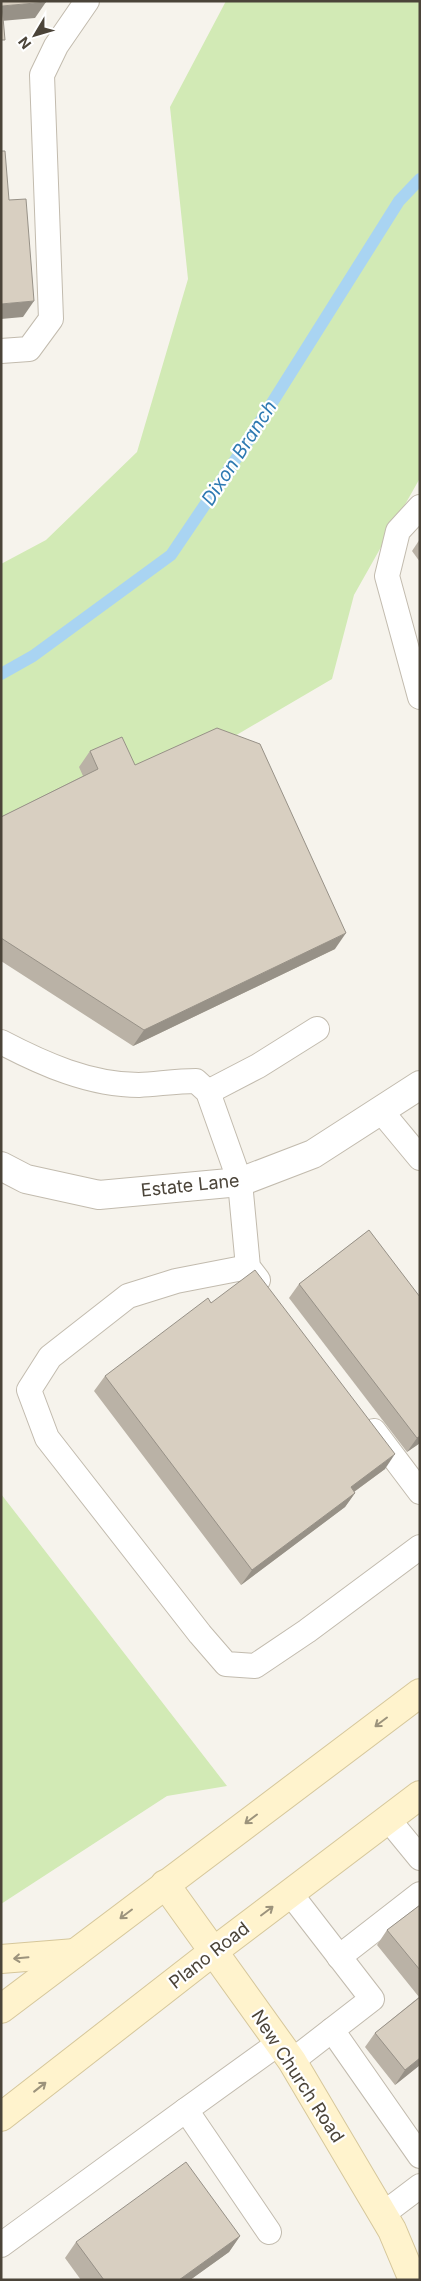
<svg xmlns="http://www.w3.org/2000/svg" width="421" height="2281" viewBox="0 0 421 2281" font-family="Inter,sans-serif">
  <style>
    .green { fill: #d2eab5 }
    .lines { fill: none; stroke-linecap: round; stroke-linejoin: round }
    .stream { stroke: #a9d4f2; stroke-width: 12 }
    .lane-casing { stroke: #c2bbae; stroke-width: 26 }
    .street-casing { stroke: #c2bbae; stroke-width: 30 }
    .secondary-casing { stroke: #d6c79b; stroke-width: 30 }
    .lane { stroke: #fff; stroke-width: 24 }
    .street { stroke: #fff; stroke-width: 28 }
    .secondary { stroke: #fff3cd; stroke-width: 28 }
    .wall { fill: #bab2a6 }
    .shaded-wall { fill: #979187 }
    .building { fill: #d8cfc1; stroke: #979187 }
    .oneway { stroke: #9c937c }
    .labels { text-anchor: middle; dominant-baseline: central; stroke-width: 4.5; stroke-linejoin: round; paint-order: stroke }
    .street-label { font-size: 18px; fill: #4b4439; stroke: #fff }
    .water-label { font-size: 19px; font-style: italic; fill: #2e7ab2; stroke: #fff }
  </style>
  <rect width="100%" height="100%" fill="#f6f3ec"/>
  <!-- green -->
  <g class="green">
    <polygon points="226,1 420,1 420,478 354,595 332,679 228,740 1,823 1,564 46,540 137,452 188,279 170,107"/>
    <polygon points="1,1494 227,1786 167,1796 1,1904"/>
  </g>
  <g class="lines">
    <!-- stream -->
    <polyline class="stream" points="1,674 33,656 171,555 248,441 399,201 420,179"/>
    <!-- lane casing -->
    <g class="lane-casing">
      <g id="lane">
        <polyline points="1,351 29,349 51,319 42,75 56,46 87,1"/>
        <polyline points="420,507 398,531 387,576 420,697"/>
        <path d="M1 1042C43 1064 90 1085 139 1085 158 1084 177 1081 196 1081L208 1092 240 1182 248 1267 258 1280"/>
        <polyline points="208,1092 258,1066 317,1029"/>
        <polyline points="381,1111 420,1158"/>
        <polyline points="248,1267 176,1281 128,1296 50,1357 29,1390 47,1438 200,1634 226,1664 255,1666 307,1631 420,1547"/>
        <polyline points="374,1431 420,1492"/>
        <polyline points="388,1819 420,1858"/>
        <polyline points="290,1893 372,1999 292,2061"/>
        <polyline points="339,1957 420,1894"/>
        <polyline points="332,2030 420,2156"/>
        <polyline points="383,2214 420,2186"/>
        <polyline points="269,2232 186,2110 279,2043"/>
        <polyline points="1,2245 186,2110"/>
      </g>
    </g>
    <!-- street casing -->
    <g class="street-casing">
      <polyline id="street" points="1,1166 26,1179 99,1195 240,1182 313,1154 420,1085"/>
    </g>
    <!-- secondary casing -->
    <g class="secondary-casing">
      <g id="secondary">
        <polyline points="165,1884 292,2061 392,2230 413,2280"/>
        <polyline points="1,1959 75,1953"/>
        <polyline points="1,2009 420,1693"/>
        <polyline points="1,2117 214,1951 420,1795"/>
      </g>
    </g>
    <!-- lane -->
    <use href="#lane" class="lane"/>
    <!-- street -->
    <use href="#street" class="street"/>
    <!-- secondary -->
    <use href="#secondary" class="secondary"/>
  </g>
  <!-- wall -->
  <g class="wall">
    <polygon points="420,539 420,562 412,551"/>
    <polygon points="90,751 135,765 335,949 133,1046 1,961 1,817 83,776 79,767"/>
    <polygon points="369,1230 420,1443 407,1452 289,1298 299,1284"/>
    <polygon points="211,1303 385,1469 354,1492 355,1493 345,1507 241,1585 94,1391 105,1376"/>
    <polygon points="420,1905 420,2065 395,2085 365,2047 375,2033 419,1997 377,1945 387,1930"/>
    <polygon points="240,2236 229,2252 190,2280 81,2280 65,2258 76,2242"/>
  </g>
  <!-- shaded-wall -->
  <g class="shaded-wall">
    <polygon points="46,2 35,18 1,21 2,6"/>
    <polygon points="34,301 23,317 1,319 1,304"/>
    <polygon points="346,933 335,949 133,1046 144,1030"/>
    <polygon points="420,1436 420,1443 407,1452 417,1438"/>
    <polygon points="395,1454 385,1469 340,1502 351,1487"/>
    <polygon points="355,1493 345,1507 241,1585 252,1570"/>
    <polygon points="420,2058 420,2065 395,2085 405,2070"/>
    <polygon points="240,2236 229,2252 190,2280 179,2280"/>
  </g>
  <!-- building -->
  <g class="building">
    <polygon points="1,1 46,1 46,2 2,6 5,40 1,40"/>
    <polygon points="1,151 5,151 9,200 26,199 34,301 1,304"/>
    <polygon points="217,728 260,744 346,933 144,1030 1,938 1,817 98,769 90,751 122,737 135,765"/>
    <polygon points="369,1230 420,1297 420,1436 417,1438 299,1284"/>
    <polygon points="255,1270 395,1454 351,1487 355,1493 252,1570 105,1376 208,1298 211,1303"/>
    <polygon points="420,1905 420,1970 387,1930"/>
    <polygon points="420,1997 420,2058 405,2070 375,2033"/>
    <polygon points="186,2162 240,2236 179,2280 104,2280 76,2242"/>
  </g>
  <!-- one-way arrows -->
  <defs><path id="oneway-shaft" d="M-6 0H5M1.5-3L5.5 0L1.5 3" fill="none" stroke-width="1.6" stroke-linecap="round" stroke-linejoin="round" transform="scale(1.25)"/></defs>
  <g class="oneway">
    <use href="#oneway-shaft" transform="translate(381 1722) rotate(143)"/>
    <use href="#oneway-shaft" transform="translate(251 1819) rotate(143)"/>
    <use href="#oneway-shaft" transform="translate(267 1911) rotate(-37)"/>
    <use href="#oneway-shaft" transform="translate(126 1914) rotate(143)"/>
    <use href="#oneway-shaft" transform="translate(21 1958) rotate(175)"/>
    <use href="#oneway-shaft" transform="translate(40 2087) rotate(-38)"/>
  </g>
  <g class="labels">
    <!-- street labels -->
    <g class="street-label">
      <text transform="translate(190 1185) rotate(-6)">Estate Lane</text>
      <text transform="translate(209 1955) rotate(-38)">Plano Road</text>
      <text transform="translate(298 2076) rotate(57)">New Church Road</text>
    </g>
    <!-- water labels -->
    <g class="water-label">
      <text transform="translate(239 453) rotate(-57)">Dixon Branch</text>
    </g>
  </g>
  <!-- border -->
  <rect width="421" height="2281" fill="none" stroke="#4b4439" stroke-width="5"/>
  <!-- north arrow -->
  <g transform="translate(35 35) rotate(232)" stroke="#ffffff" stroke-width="4" paint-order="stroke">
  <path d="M0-4L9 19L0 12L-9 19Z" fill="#4b4439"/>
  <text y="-8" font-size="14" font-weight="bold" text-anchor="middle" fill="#4b4439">N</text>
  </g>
</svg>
